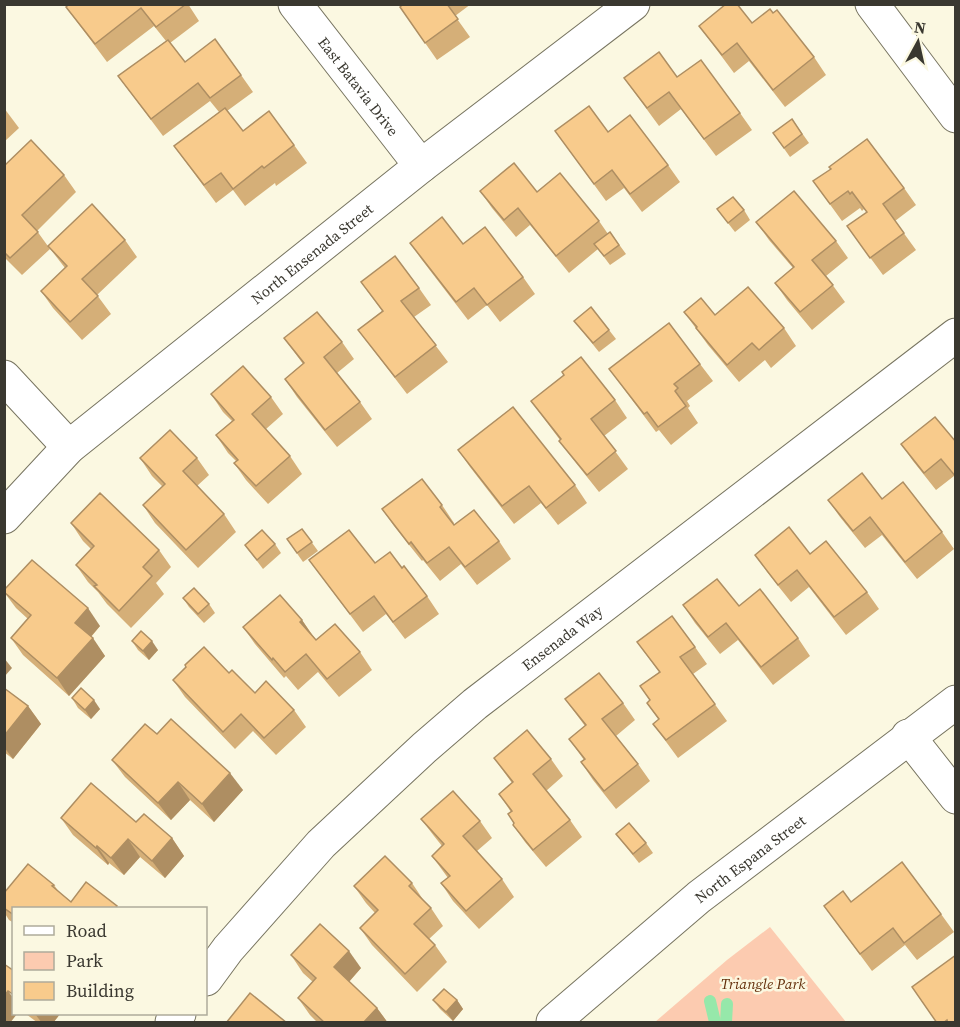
<svg xmlns="http://www.w3.org/2000/svg" width="960" height="1027" viewBox="0 0 960 1027" font-family="'Source Serif 4',serif">
  <style>
    .green { fill: #fccbb0 }
    .lines { fill: none; stroke-linecap: round; stroke-linejoin: round }
    .stream { stroke: #96e8aa; stroke-width: 12 }
    .street-casing { stroke: #777460; stroke-width: 35 }
    .secondary-casing { stroke: #777460; stroke-width: 35 }
    .street { stroke: #fff; stroke-width: 33 }
    .secondary { stroke: #fff; stroke-width: 33 }
    .wall { fill: #d5af78 }
    .shaded-wall { fill: #ae8e62 }
    .building { fill: #f8cb8c; stroke: #ae8e62; stroke-width: 1.5 }
    .labels { text-anchor: middle; dominant-baseline: central; stroke-width: 5; stroke-linejoin: round; paint-order: stroke }
    .street-label { font-size: 15px; fill: #3a3830; stroke: #fbf8e1 }
    .park-label { font-size: 15px; font-style: italic; fill: #65300c; stroke: #fbf8e1 }
  </style>
  <rect width="100%" height="100%" fill="#fbf8e1"/>
  <!-- green -->
  <polygon class="green" points="770,927 846,1022 655,1022 727,960"/>
  <g class="lines">
    <!-- stream -->
    <g class="stream">
      <polyline points="710,1001 715,1022"/>
      <polyline points="726,1022 727,1004"/>
    </g>
    <!-- street casing -->
    <g class="street-casing">
      <g id="street">
        <path id="s1" d="M295 4 421 166"/>
        <polyline points="872,4 956,116"/>
        <polyline points="4,377 69,447"/>
        <path id="s2" d="M4 517 69 447 421 166 633 4"/>
        <polyline points="908,736 956,797"/>
        <path id="s3" d="M206 979 228 949 321 844 424 748 475 704 956 335"/>
        <polyline points="172,1022 179,1014"/>
      </g>
    </g>
    <!-- secondary casing -->
    <g class="secondary-casing">
      <g id="secondary">
        <path id="s4" d="M553 1022 699 897 956 702"/>
      </g>
    </g>
    <!-- street -->
    <use href="#street" class="street"/>
    <!-- secondary -->
    <use href="#secondary" class="secondary"/>
  </g>
  <!-- wall -->
  <g class="wall">
    <polygon points="69,4 188,4 199,21 170,43 185,62 241,75 253,92 227,111 243,131 294,145 307,163 276,186 275,183 245,206 233,190 216,203 174,146 219,112 210,101 163,136 118,76 166,41 154,26 107,62 66,7"/>
    <polygon points="403,4 471,4 455,16 470,37 437,60 400,7"/>
    <polygon points="773,13 814,57 826,75 785,107 749,61 734,73 699,26 752,23"/>
    <polygon points="677,77 740,113 752,130 716,156 681,109 659,126 624,78"/>
    <polygon points="4,108 19,128 4,142"/>
    <polygon points="792,119 809,143 790,157 773,133"/>
    <polygon points="555,131 608,132 668,165 680,182 642,212 624,188 606,201"/>
    <polygon points="4,166 64,175 76,192 37,231 50,249 22,275 4,257"/>
    <polygon points="813,181 904,188 916,205 895,221 916,250 883,275 847,226 867,213 864,209 862,211 860,208 842,221"/>
    <polygon points="480,191 537,192 599,221 608,234 610,232 626,254 610,265 598,249 569,273 530,225 516,237 492,208"/>
    <polygon points="717,209 744,210 750,220 735,232"/>
    <polygon points="756,222 836,241 848,258 826,276 845,302 812,330 787,300 775,283 793,268 769,240"/>
    <polygon points="125,240 137,257 97,295 111,314 82,340 53,308 41,291 65,268 48,246"/>
    <polygon points="410,243 463,244 523,277 535,294 500,322 487,305 468,320 422,260"/>
    <polygon points="361,282 419,288 431,305 414,317 448,362 407,394 371,347 358,330 382,311"/>
    <polygon points="684,312 715,315 784,328 796,346 771,368 765,360 739,382 708,345"/>
    <polygon points="574,321 609,330 616,339 599,352"/>
    <polygon points="284,338 342,342 354,359 337,373 360,402 372,419 337,447 297,397 285,379 303,364"/>
    <polygon points="700,364 713,381 687,401 690,406 688,408 698,423 671,445 659,430 656,432 609,369"/>
    <polygon points="211,394 271,397 283,414 266,429 290,456 302,474 268,504 246,480 234,463 236,461 228,453 216,435 232,421 223,412"/>
    <polygon points="615,400 627,418 604,436 628,469 599,492 572,458 559,441 560,440 531,401"/>
    <polygon points="956,442 956,479 954,476 936,490 913,461 901,444"/>
    <polygon points="458,450 575,485 587,503 558,525 541,503 514,524 470,467"/>
    <polygon points="140,458 197,458 209,475 197,486 224,514 236,532 198,568 155,523 143,505 163,487 152,476"/>
    <polygon points="882,499 942,532 954,549 917,579 882,535 865,548 840,517 828,500"/>
    <polygon points="442,505 454,523 453,524 454,525 499,541 511,559 477,585 461,564 440,581 423,560 422,561 394,526 382,509"/>
    <polygon points="71,523 159,550 171,567 156,583 164,594 131,628 107,604 98,592 88,582 76,565 91,549 83,541"/>
    <polygon points="302,529 318,551 303,562 287,539"/>
    <polygon points="275,544 281,553 263,569 245,545"/>
    <polygon points="810,554 867,592 879,609 846,635 809,587 791,602 767,572 755,555"/>
    <polygon points="309,560 375,563 402,568 427,596 439,614 405,639 386,614 363,632"/>
    <polygon points="4,592 100,626 91,637 105,656 69,696 23,655 11,638 28,619 16,608"/>
    <polygon points="183,598 209,604 215,613 204,623 189,607"/>
    <polygon points="683,605 739,606 798,638 810,656 773,685 738,640 720,654 695,623"/>
    <polygon points="302,620 316,640 360,652 372,670 339,697 318,672 298,690 286,676 284,678 255,644 243,627"/>
    <polygon points="132,641 158,650 149,660 138,650"/>
    <polygon points="637,642 695,647 707,664 693,674 727,721 678,758 653,724 659,720 647,703 650,700 640,686 659,672"/>
    <polygon points="186,667 229,673 255,693 294,710 306,727 276,755 253,731 235,749 185,697 173,680"/>
    <polygon points="4,688 28,706 41,724 13,759 4,752"/>
    <polygon points="72,698 100,709 91,719 78,708"/>
    <polygon points="565,699 623,703 635,720 616,736 638,764 650,781 616,809 593,780 581,762 584,760 569,739 585,726"/>
    <polygon points="157,734 243,790 214,822 190,800 171,820 125,777 112,760"/>
    <polygon points="494,758 551,759 563,776 546,791 570,820 582,837 546,867 525,842 513,825 514,824 511,812 499,794 512,783"/>
    <polygon points="61,818 136,822 172,838 184,856 165,878 140,857 124,875 109,863 108,865 73,835"/>
    <polygon points="421,819 480,821 492,838 477,851 502,879 514,897 479,929 453,901 441,883 448,878 432,856 442,846 434,836"/>
    <polygon points="616,834 646,843 653,853 639,863"/>
    <polygon points="412,883 424,901 431,908 443,926 429,939 435,945 447,962 417,992 372,945 360,928 375,913 366,903 354,886"/>
    <polygon points="54,885 59,892 71,902 117,906 118,909 14,909 14,923 9,920 4,912 4,893"/>
    <polygon points="851,902 941,914 954,932 917,960 905,945 872,971 824,906"/>
    <polygon points="291,955 361,968 349,982 377,1008 388,1023 318,1023 310,1015 298,998 313,982 303,973"/>
    <polygon points="433,1000 457,1000 463,1009 453,1021 440,1009"/>
    <polygon points="26,1014 60,1014 53,1023 38,1023"/>
  </g>
  <!-- shaded-wall -->
  <g class="shaded-wall">
    <polygon points="88,608 100,626 87,641 75,623"/>
    <polygon points="302,620 314,638 300,622"/>
    <polygon points="93,638 105,656 69,696 57,678"/>
    <polygon points="152,641 158,650 149,660 143,651"/>
    <polygon points="4,658 12,668 4,677"/>
    <polygon points="94,700 100,709 91,719 85,710"/>
    <polygon points="28,706 41,724 13,759 4,747 4,736"/>
    <polygon points="230,773 243,790 214,822 202,804"/>
    <polygon points="178,782 190,800 171,820 158,803"/>
    <polygon points="172,838 184,856 165,878 152,861"/>
    <polygon points="128,839 140,857 124,875 111,858"/>
    <polygon points="97,846 109,863 108,865 96,848"/>
    <polygon points="349,951 361,968 346,985 334,967"/>
    <polygon points="8,991 14,999 14,1014 17,1014 10,1023 4,1023 4,996"/>
    <polygon points="457,1000 463,1009 453,1021 446,1012"/>
    <polygon points="377,1008 388,1023 363,1023"/>
    <polygon points="35,1014 60,1014 53,1023 42,1023"/>
  </g>
  <!-- building -->
  <g class="building">
    <polygon points="69,4 186,4 156,27 141,8 95,44 66,7"/>
    <polygon points="403,4 447,4 458,19 425,43 400,7"/>
    <polygon points="726,4 737,4 752,23 770,9 773,13 777,10 814,57 773,90 737,43 722,55 699,26"/>
    <polygon points="215,39 241,75 210,98 198,83 151,119 118,76 168,40 185,62"/>
    <polygon points="659,52 677,77 701,60 740,113 704,139 669,92 647,108 624,78"/>
    <polygon points="589,106 608,132 630,115 668,165 630,194 612,170 594,184 555,131"/>
    <polygon points="225,108 243,131 269,111 294,145 264,168 262,166 233,189 221,173 204,185 174,146"/>
    <polygon points="792,119 802,134 784,148 773,133"/>
    <polygon points="867,139 904,188 883,204 904,233 870,258 847,226 867,212 852,192 850,194 848,191 830,204 813,181 831,169 829,167"/>
    <polygon points="31,140 64,175 22,215 38,232 10,258 4,252 4,166"/>
    <polygon points="514,163 537,192 560,173 599,221 556,256 518,208 504,220 480,191"/>
    <polygon points="794,191 836,241 812,260 833,285 800,312 775,283 794,267 756,222"/>
    <polygon points="733,197 744,210 728,223 717,209"/>
    <polygon points="92,204 125,240 82,279 98,296 70,322 41,291 67,266 48,246"/>
    <polygon points="442,217 463,244 485,227 523,277 487,305 474,288 456,302 410,243"/>
    <polygon points="610,232 619,245 604,256 594,244"/>
    <polygon points="395,256 419,288 401,301 436,345 395,377 358,330 383,311 361,282"/>
    <polygon points="748,287 784,328 759,350 752,343 727,365 696,328 697,327 684,312 701,298 715,315"/>
    <polygon points="591,307 609,330 593,343 574,321"/>
    <polygon points="317,312 342,342 324,357 360,402 325,430 285,379 304,363 284,338"/>
    <polygon points="669,323 700,364 674,384 678,388 675,391 686,406 658,427 647,412 644,414 609,369"/>
    <polygon points="581,357 615,400 591,419 616,451 587,475 559,441 561,439 531,401 564,375 562,372"/>
    <polygon points="243,366 271,397 252,414 290,456 256,486 234,463 238,460 216,435 234,420 211,394"/>
    <polygon points="513,407 575,485 546,508 529,486 502,506 458,450"/>
    <polygon points="935,417 956,442 956,477 941,459 924,473 901,444"/>
    <polygon points="170,430 197,458 183,471 224,514 186,550 143,505 165,484 140,458"/>
    <polygon points="862,473 882,499 903,482 942,532 905,562 870,517 853,531 828,500"/>
    <polygon points="422,479 442,505 440,507 454,525 474,510 499,541 465,567 449,547 427,563 411,542 409,544 382,509"/>
    <polygon points="100,493 159,550 143,567 152,576 119,611 94,586 97,585 76,565 94,546 71,523"/>
    <polygon points="789,527 810,554 826,541 867,592 834,617 797,570 778,585 755,555"/>
    <polygon points="302,529 312,542 297,553 287,539"/>
    <polygon points="262,530 275,544 257,560 245,545"/>
    <polygon points="349,530 375,563 390,552 402,568 404,566 427,596 393,622 374,596 350,614 309,560"/>
    <polygon points="32,560 88,608 75,623 93,638 57,678 11,638 31,615 4,592 4,590"/>
    <polygon points="717,579 739,606 760,589 798,638 761,667 726,623 708,637 683,605"/>
    <polygon points="194,588 209,604 198,614 183,598"/>
    <polygon points="280,595 302,620 300,622 316,640 335,624 360,652 327,679 306,654 285,672 273,658 272,660 243,627"/>
    <polygon points="672,616 695,647 680,657 715,704 666,740 653,724 659,719 647,703 650,700 640,686 660,672 637,642"/>
    <polygon points="141,631 152,641 143,651 132,641"/>
    <polygon points="204,647 229,673 232,670 255,693 266,681 294,710 264,738 241,714 223,732 173,680 186,667 185,665"/>
    <polygon points="599,673 623,703 602,719 638,764 604,791 581,762 585,759 569,739 586,725 565,699"/>
    <polygon points="4,688 28,706 4,736"/>
    <polygon points="81,688 94,700 85,710 72,698"/>
    <polygon points="171,719 230,773 202,804 178,782 158,803 112,760 145,724 157,734"/>
    <polygon points="527,730 551,759 533,774 570,820 533,850 513,825 514,823 508,814 512,811 499,794 513,782 494,758"/>
    <polygon points="91,783 136,822 144,814 172,838 152,861 128,839 111,858 97,846 96,848 61,818"/>
    <polygon points="453,791 480,821 463,836 502,879 466,911 441,883 450,876 432,856 444,844 421,819"/>
    <polygon points="629,823 646,843 633,854 616,834"/>
    <polygon points="385,856 412,883 409,886 431,908 414,924 435,945 405,974 360,928 378,910 354,886"/>
    <polygon points="902,862 941,914 904,943 893,928 860,954 824,906 843,891 851,902"/>
    <polygon points="28,864 54,885 52,886 71,902 86,882 117,906 115,909 14,909 14,915 4,908 4,893"/>
    <polygon points="320,924 349,951 334,967 377,1008 363,1023 325,1023 298,998 316,978 291,955"/>
    <polygon points="956,955 956,1023 948,1023 947,1020 943,1023 937,1023 912,987"/>
    <polygon points="4,964 14,971 14,995 8,991 4,996"/>
    <polygon points="444,989 457,1000 446,1012 433,1000"/>
    <polygon points="250,993 287,1023 226,1023"/>
  </g>
  <g class="labels">
    <!-- street labels -->
    <g class="street-label">
      <text stroke="none"><textPath href="#s1" startOffset="104">East Batavia Drive</textPath></text>
      <text stroke="none"><textPath href="#s2" startOffset="406">North Ensenada Street</textPath></text>
      <text stroke="none"><textPath href="#s3" startOffset="495">Ensenada Way</textPath></text>
      <text stroke="none"><textPath href="#s4" startOffset="256">North Espana Street</textPath></text>
    </g>
    <!-- park labels -->
    <g class="park-label">
      <text x="763" y="983">Triangle Park</text>
    </g>
  </g>
  <!-- border -->
  <rect width="960" height="1027" fill="none" stroke="#3a3830" stroke-width="12"/>
  <!-- legend -->
  <rect x="12" y="907" width="195" height="108" fill="#fbf8e1" stroke="#aeab9a" stroke-width="1.5"/>
  <rect x="24" y="926" width="30" height="9" fill="#ffffff" stroke="#aeab9a" stroke-width="1.5"/>
  <text x="66" y="937" font-size="18" fill="#3a3830">Road</text>
  <rect x="24" y="952" width="30" height="18" fill="#fccbb0" stroke="#aeab9a" stroke-width="1.5"/>
  <text x="66" y="967" font-size="18" fill="#3a3830">Park</text>
  <rect x="24" y="982" width="30" height="18" fill="#f8cb8c" stroke="#aeab9a" stroke-width="1.5"/>
  <text x="66" y="997" font-size="18" fill="#3a3830">Building</text>
  <!-- north arrow -->
  <g transform="translate(918 42) rotate(8)" stroke="#fbf8e1" stroke-width="4.5" paint-order="stroke">
  <path d="M0-4.5L10 22L0 15L-10 22Z" fill="#3a3830"/>
  <text y="-9" font-size="16" font-weight="bold" text-anchor="middle" fill="#3a3830">N</text>
  </g>
</svg>
